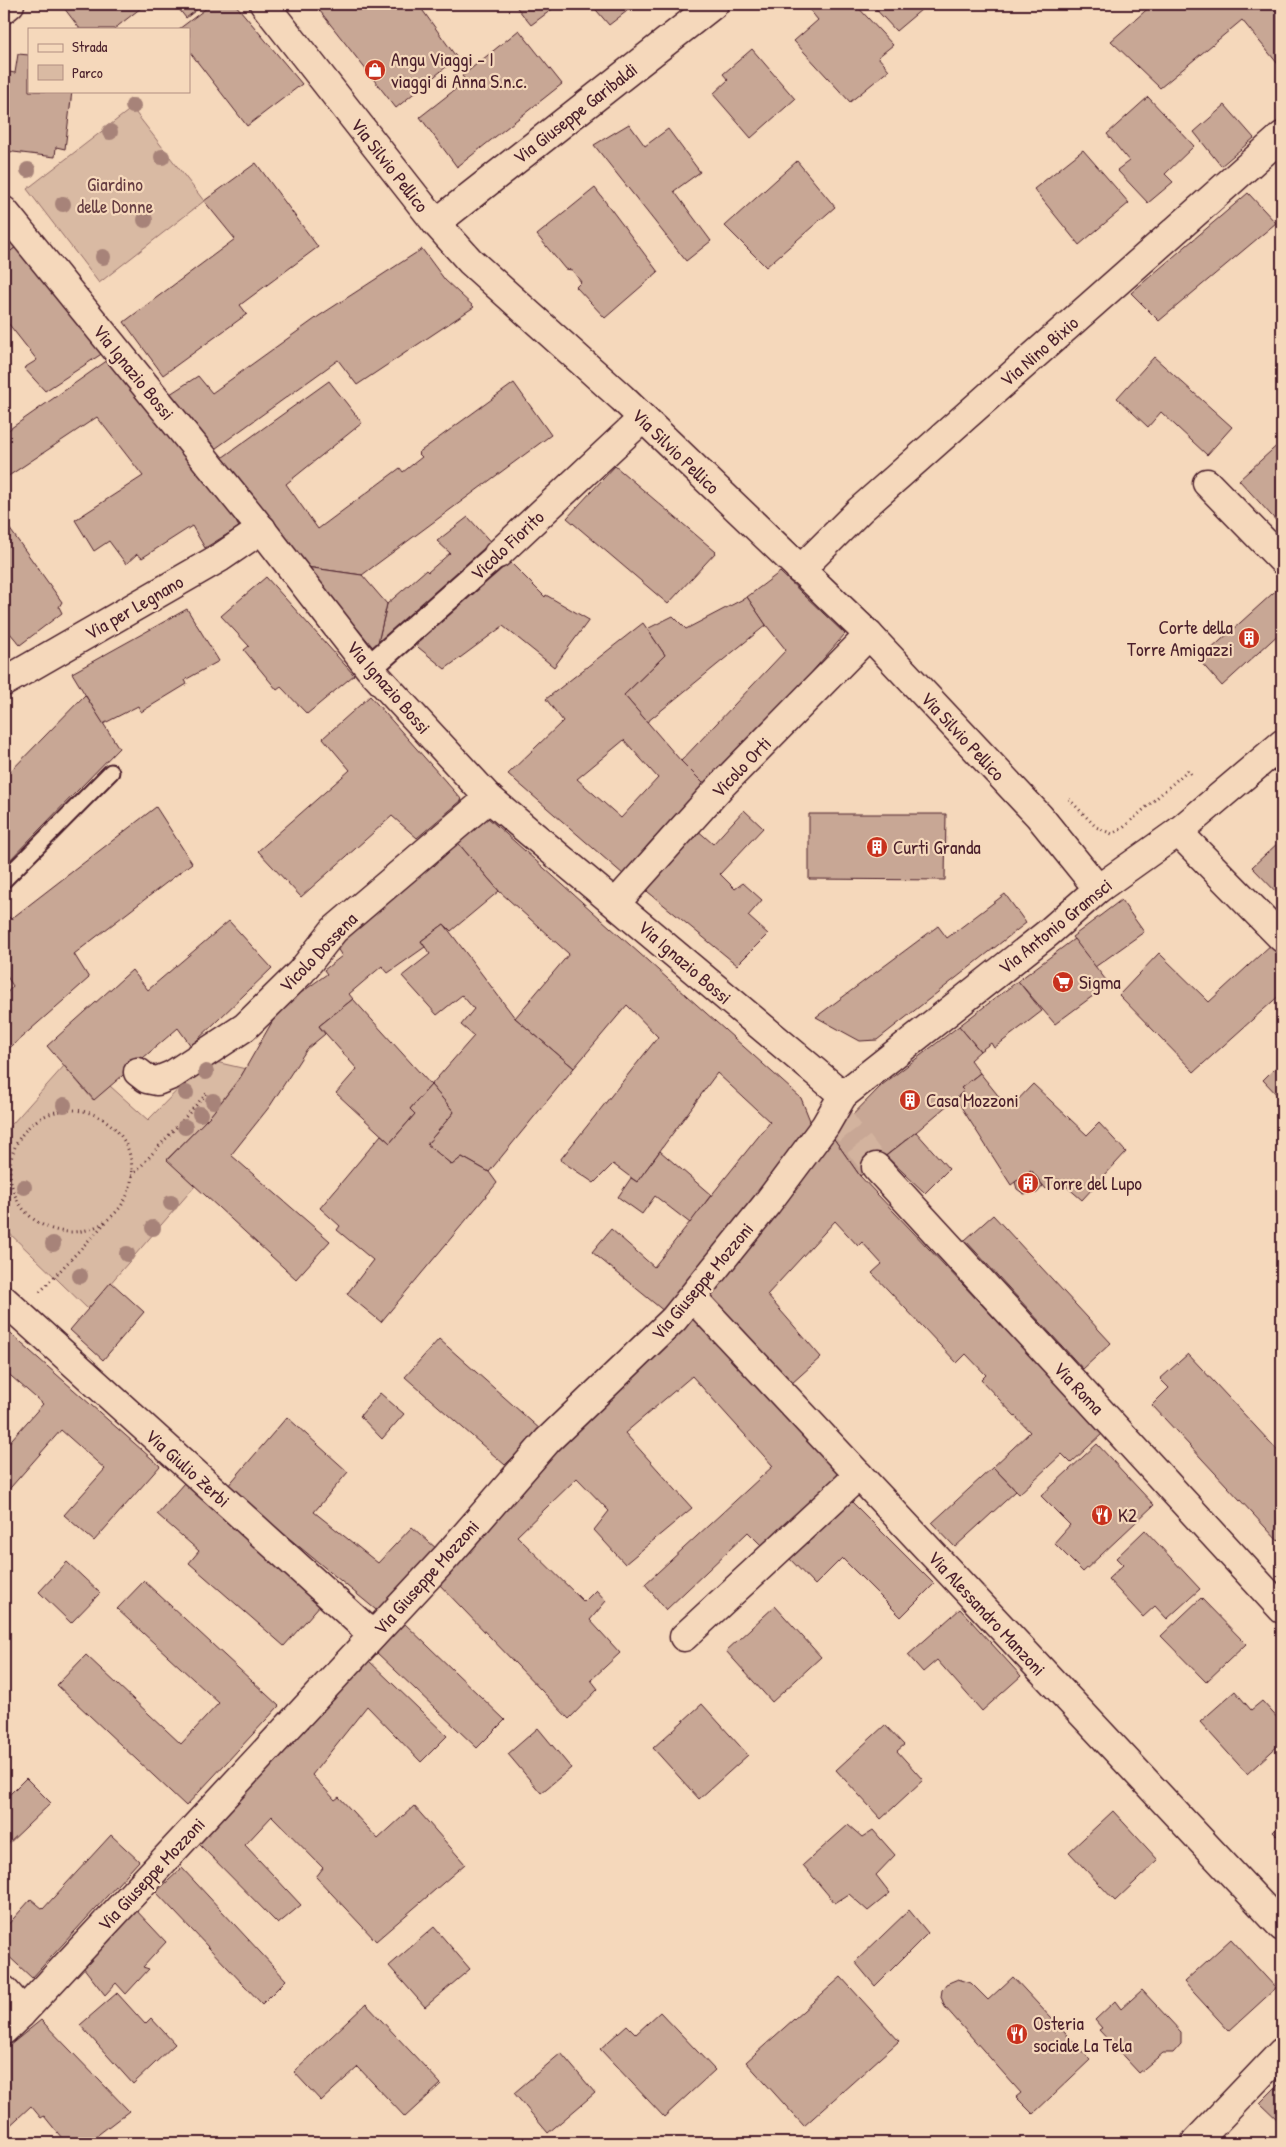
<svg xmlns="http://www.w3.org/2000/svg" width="1286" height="2147" viewBox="0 0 1286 2147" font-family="'Patrick Hand',sans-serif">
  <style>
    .green { fill: #d9baa3; stroke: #926c67 }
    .building { fill: #c8a795; stroke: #4a1f2b; fill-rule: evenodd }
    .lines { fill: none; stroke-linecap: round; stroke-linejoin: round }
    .minor-tunnel { stroke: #d3b39e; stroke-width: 28; stroke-dasharray: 28 14; stroke-linecap: butt }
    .service-casing { stroke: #4a1f2b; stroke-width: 19 }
    .pedestrian-casing { stroke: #4a1f2b; stroke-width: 28 }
    .minor-casing { stroke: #4a1f2b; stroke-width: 31 }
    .path { stroke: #4a1f2b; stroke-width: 3; stroke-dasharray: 1 4; stroke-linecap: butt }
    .service { stroke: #f5d8bb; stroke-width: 15 }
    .pedestrian { stroke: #f5d8bb; stroke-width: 24 }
    .minor { stroke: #f5d8bb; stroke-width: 28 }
    .tree { fill: #a78379 }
    .labels { text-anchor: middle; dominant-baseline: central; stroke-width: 4.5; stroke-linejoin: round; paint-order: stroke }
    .poi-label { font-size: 19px; fill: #4a1f2b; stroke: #f5d8bb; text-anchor: start }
    .street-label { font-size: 19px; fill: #4a1f2b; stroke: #f5d8bb }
    .park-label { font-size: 19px; fill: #673e43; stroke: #f5d8bb }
  </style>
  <rect width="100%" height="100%" fill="#f5d8bb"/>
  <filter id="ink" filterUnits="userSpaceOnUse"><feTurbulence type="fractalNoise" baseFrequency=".02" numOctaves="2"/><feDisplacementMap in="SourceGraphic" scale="10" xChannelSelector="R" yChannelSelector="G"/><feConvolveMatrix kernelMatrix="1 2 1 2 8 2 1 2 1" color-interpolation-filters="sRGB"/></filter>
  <g filter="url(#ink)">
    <!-- green -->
    <g class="green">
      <polygon points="132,108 204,201 99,283 27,189"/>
      <polygon points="207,1060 246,1069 211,1115 167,1159 195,1186 88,1309 4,1228 4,1133 64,1066 93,1100 110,1086 148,1120"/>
    </g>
    <!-- building -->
    <g class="building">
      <polygon points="61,4 146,4 114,29 80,29"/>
      <polygon points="175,4 204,4 186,18"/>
      <polygon points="212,4 235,4 302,84 247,126 189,51 189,29 179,29"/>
      <polygon points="319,4 418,4 457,58 396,108 316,6"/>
      <polygon points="514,4 559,4 531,25"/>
      <polygon points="591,4 636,4 609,25"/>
      <polygon points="815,4 855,4 893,45 878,57 889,70 850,102 794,41 818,20 809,9"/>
      <polygon points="871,4 928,4 896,31"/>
      <polygon points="1153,4 1282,4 1282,69 1242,20 1160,88 1111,41"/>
      <polygon points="519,30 562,84 457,167 420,117 466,81 462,76"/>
      <polygon points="752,49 795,99 751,138 713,94 728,80 723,74"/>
      <polygon points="18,54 29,55 29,91 72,91 65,149 56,147 55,157 5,151 8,125 4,124 4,122 9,72 15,73"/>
      <polygon points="1148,97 1194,146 1165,174 1173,182 1148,203 1117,170 1129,161 1107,134"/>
      <polygon points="1225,105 1254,138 1221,166 1194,132"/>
      <polygon points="629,124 645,146 668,129 700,172 674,191 711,241 686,261 594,145"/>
      <polygon points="1083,150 1129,203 1079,245 1034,189"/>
      <polygon points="797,161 835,207 766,267 725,226"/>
      <polygon points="256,163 318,247 240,305 247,314 163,375 124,322 235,239 204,201"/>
      <polygon points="595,188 658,272 605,318 576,287 581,282 572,270 565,269 537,235"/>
      <polygon points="1248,193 1276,223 1159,321 1131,293"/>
      <polygon points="4,226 19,245 4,256"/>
      <polygon points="19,245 103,353 45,391 24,368 37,360 4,318 4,256"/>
      <polygon points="422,249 445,280 474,307 357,385 338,360 212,451 170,394 198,376 212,393 319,316"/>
      <polygon points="1154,357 1232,427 1207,455 1161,412 1148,427 1117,398"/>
      <polygon points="108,360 211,476 239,527 205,548 192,526 142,558 137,554 126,564 109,541 94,551 75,520 143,476 97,417 4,479 4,433"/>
      <polygon points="329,381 362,423 286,484 318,529 400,468 403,472 422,457 418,453 514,383 551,435 362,575 306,567 219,460"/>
      <polygon points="1282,441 1282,525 1281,526 1239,480"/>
      <polygon points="615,466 716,552 668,604 567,518"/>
      <polygon points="468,517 495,547 376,651 387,604 426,570 428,572 450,553 437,541"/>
      <polygon points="4,521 62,602 59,607 62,613 20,645 4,626"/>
      <polygon points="508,560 545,597 546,595 589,620 554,667 503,626 445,669 408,639"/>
      <polygon points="306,567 362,575 387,604 376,651"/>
      <polygon points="780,572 845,634 719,779 704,784 681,761 786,650 766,625 747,597"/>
      <polygon points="266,577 354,675 307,714 281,687 277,690 244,650 249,646 221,616"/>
      <polygon points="1282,585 1282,631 1222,686 1199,660"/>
      <polygon points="747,597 766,625 647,722 624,695 665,655 647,629 673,616 686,629"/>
      <polygon points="187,609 219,661 185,680 187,684 141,712 138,706 103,724 72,673"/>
      <path d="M643 623 665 655 624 695 681 761 704 784 646 847 647 849 624 875 508 774 563 721 546 699ZM624 740 658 778 621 818 577 779Z"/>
      <polygon points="85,695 119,748 4,866 4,778"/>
      <polygon points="370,696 462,800 417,838 392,816 301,897 258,851 350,770 323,738"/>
      <polygon points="1282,763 1282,781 1274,770"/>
      <polygon points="156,807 192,863 74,954 89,978 5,1052 4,996 13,986 4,972 4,912 11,919"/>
      <polygon points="744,810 763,828 720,874 735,889 743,883 762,900 748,916 768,934 737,965 642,887 695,828 713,844"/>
      <polygon points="809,814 946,814 945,880 809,879"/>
      <polygon points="487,817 801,1098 811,1123 807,1136 665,1312 592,1252 611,1229 654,1267 770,1122 717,1073 637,1182 613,1164 594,1183 560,1160 658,1037 627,1005 574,1068 515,1018 569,954 499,891 458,843"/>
      <polygon points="1280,841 1282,843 1281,897 1252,867"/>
      <polygon points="458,843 499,891 451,931 444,924 421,941 425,947 388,973 382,966 349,994 353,999 319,1026 325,1034 307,1049 270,1106 231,1155 330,1241 296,1279 167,1160 211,1115 240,1078 280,1008 327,974 324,970 342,956 333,942 430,860 434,866"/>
      <polygon points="1005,894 1026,923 877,1040 860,1041 816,1017 938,926 947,938"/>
      <polygon points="1121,900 1144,932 1095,967 1072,937"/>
      <polygon points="229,921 272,968 191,1046 178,1028 94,1100 47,1046 132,970 148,990"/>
      <polygon points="444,924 515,1018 574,1068 489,1172 462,1157 452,1165 427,1144 454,1112 431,1085 474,1036 461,1025 474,1009 462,995 437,1015 402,976 430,954 421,941"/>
      <polygon points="1074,939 1109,984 1055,1024 1018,981"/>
      <polygon points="1274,942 1282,951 1282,993 1194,1072 1119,995 1159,953 1209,1002"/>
      <polygon points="1018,981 1042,1011 994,1048 991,1043 980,1051 959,1026"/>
      <polygon points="353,999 431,1085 410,1109 415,1114 390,1143 336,1093 357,1069 319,1026"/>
      <polygon points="959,1026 980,1051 970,1060 980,1073 961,1088 964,1091 916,1132 860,1176 832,1136 882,1085"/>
      <polygon points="1282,1061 1282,1100 1263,1080"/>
      <polygon points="980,1073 1009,1109 1033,1084 1087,1135 1099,1123 1126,1152 1082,1200 1058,1179 1046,1189 1031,1170 1011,1185 956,1099 964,1091 961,1088"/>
      <polygon points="431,1085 454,1112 427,1144 452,1165 462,1157 489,1172 497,1183 381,1322 347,1294 373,1260 337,1230 340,1226 320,1208 381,1135 390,1143 415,1114 410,1109"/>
      <polygon points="916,1132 949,1169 925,1193 886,1156"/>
      <polygon points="832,1136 860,1176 1103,1433 1071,1463 1062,1454 1019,1494 993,1467 1030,1432 981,1380 986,1375 966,1354 957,1363 872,1273 882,1264 862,1242 858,1246 835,1221 767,1295 821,1357 791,1384 713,1302 711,1286"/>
      <polygon points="660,1151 711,1195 690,1223 655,1196 642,1214 618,1197 631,1178 637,1182"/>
      <polygon points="1031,1170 1043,1186 1037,1193 1024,1194 1017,1189 1015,1182"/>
      <polygon points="993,1215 1111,1343 1083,1369 965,1240"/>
      <polygon points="111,1282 144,1312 103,1360 70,1330"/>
      <polygon points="695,1312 843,1477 768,1552 748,1532 666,1610 645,1584 773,1466 692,1376 625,1433 692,1508 625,1564 594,1530 609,1511 577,1478 517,1536 584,1602 596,1590 606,1601 590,1620 620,1653 591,1680 598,1689 569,1719 435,1580 555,1441"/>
      <polygon points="4,1328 160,1466 94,1541 64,1515 105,1469 61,1430 4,1495 4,1448 43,1404 4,1370"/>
      <polygon points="439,1339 541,1430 505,1465 405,1377"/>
      <polygon points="1188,1354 1282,1455 1282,1537 1278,1541 1152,1405 1169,1388 1160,1379"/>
      <polygon points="380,1393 404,1414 382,1439 360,1416"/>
      <polygon points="287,1417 348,1472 314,1512 378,1563 412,1527 437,1549 381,1614 227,1487"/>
      <polygon points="1097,1444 1154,1505 1083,1572 1054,1543 1070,1525 1041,1496"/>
      <polygon points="993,1467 1016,1491 955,1547 932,1523"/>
      <polygon points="184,1483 321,1604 284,1646 189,1563 199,1551 157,1514"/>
      <polygon points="847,1497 934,1584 901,1617 842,1558 815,1585 787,1556"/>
      <polygon points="1145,1530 1200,1589 1167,1619 1155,1606 1143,1617 1108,1579 1123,1565 1116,1558"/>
      <polygon points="67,1562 100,1593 71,1623 39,1592"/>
      <polygon points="144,1581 279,1706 186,1806 57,1685 86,1655 181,1744 219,1703 117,1609"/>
      <polygon points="1201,1598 1246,1644 1206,1682 1161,1636"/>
      <polygon points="775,1606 821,1657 772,1702 726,1651"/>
      <polygon points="960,1609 1021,1676 982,1711 937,1660 923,1672 908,1655"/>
      <polygon points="403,1622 505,1720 477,1748 375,1651"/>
      <polygon points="366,1658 447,1736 421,1762 367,1706 312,1775 335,1800 339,1797 378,1839 414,1806 465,1864 376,1941 316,1877 323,1868 272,1816 245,1845 301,1905 278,1924 198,1843"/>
      <polygon points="1235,1691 1251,1710 1262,1701 1282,1723 1282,1742 1247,1774 1200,1722"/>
      <polygon points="702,1704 748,1755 699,1799 653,1748"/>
      <polygon points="885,1725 904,1745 897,1751 923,1780 881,1819 836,1770"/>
      <polygon points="538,1728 571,1768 541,1793 508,1754"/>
      <polygon points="26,1778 51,1803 4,1848 4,1800"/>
      <polygon points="1113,1811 1158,1860 1115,1901 1069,1852"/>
      <polygon points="1282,1823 1282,1841 1273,1832"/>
      <polygon points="848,1825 862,1837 873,1830 895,1855 876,1875 890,1893 868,1911 849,1894 835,1903 803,1865"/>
      <polygon points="111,1835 139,1861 32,1978 4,1952 4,1929 31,1899 43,1909"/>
      <polygon points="182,1868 286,1980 262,2004 156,1892"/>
      <polygon points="135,1909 166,1942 143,1967 149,1969 126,1994 116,1983 105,1995 83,1967"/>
      <polygon points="909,1910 928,1933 875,1986 855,1962"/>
      <polygon points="434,1927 470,1969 425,2007 389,1966"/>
      <polygon points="1231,1939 1276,1988 1229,2031 1184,1982"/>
      <polygon points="841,1977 899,2041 804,2126 746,2062"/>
      <polygon points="1013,1977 1090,2060 1033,2114 1016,2097 1021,2093 945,2007 941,1997 942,1990 946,1984 958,1979 971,1983 988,2000"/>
      <polygon points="1142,1990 1181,2032 1181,2044 1173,2053 1163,2053 1139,2073 1099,2030 1102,2028 1095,2020 1115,2001 1121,2009"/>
      <polygon points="117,1993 145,2024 151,2018 175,2044 133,2084 80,2025"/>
      <polygon points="366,2004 441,2084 405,2117 358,2067 321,2101 294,2072"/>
      <polygon points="660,2012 715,2070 664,2117 600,2049 627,2025 636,2034"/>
      <polygon points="41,2020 129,2111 95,2137 102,2143 66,2143 44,2116 41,2118 31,2106 4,2131 4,2050"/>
      <polygon points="561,2053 595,2093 548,2133 514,2093"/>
      <polygon points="1282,2081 1282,2120 1280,2122 1260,2103"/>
    </g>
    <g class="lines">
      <!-- minor-tunnel -->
      <polyline class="minor-tunnel" points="833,1111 876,1167"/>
      <!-- service casing -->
      <g class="service-casing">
        <polyline id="service" points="4,880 111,772"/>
      </g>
      <!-- pedestrian casing -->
      <g class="pedestrian-casing">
        <polyline id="pedestrian" points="369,668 498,554"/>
      </g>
      <!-- minor casing -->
      <g class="minor-casing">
        <g id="minor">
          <polyline points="264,4 436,223 470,261 622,398 869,635 1039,816 1098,889"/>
          <polyline points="4,9 10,4"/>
          <polyline points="4,211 255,521 369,668 489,798 843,1095"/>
          <polyline points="436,223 714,4"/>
          <polyline points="1207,483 1282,560"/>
          <polyline points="498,554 642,419"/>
          <polyline points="800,570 860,510 1282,136"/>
          <polyline points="4,682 221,557 262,529"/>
          <polyline points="1178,832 1282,938"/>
          <polyline points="616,903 721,786 869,635"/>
          <polyline points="138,1072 147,1079 157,1081 172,1075 245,1027 301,972 334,930 489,798"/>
          <polyline points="876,1167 1282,1609"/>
          <polyline points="693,1298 1282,1927"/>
          <polyline points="4,1300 373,1635"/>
          <polyline points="684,1637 859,1475"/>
          <polyline points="4,1990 13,2000 21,2014"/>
          <polyline points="4,2030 21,2014 447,1556 548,1440 674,1319 766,1205 825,1126 843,1095 1048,933 1098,889 1178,832 1282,744"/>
          <polyline points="1195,2143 1282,2052"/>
        </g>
      </g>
      <!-- path -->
      <g class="path">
        <polyline points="1069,799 1096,827 1112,834 1123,828 1188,770 1193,777"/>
        <circle cx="71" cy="1171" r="61"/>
        <polyline points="132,1176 208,1092"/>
        <polyline points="40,1292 106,1222"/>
      </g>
      <!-- service -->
      <use href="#service" class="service"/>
      <!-- pedestrian -->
      <use href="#pedestrian" class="pedestrian"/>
      <!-- minor -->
      <use href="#minor" class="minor"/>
    </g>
    <!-- trees -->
    <g class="tree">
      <circle cx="133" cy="106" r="8"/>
      <circle cx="110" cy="132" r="8"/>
      <circle cx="162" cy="157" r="8"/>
      <circle cx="28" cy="170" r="8"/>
      <circle cx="63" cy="204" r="8"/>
      <circle cx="145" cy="220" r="8"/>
      <circle cx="103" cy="257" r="8"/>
      <circle cx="206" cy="1072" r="8"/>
      <circle cx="186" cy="1093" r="8"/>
      <circle cx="213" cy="1101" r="8"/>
      <circle cx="64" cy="1105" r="8"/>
      <circle cx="200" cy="1114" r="8"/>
      <circle cx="185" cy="1127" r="8"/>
      <circle cx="24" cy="1187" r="8"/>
      <circle cx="171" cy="1203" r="8"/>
      <circle cx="153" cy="1228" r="8"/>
      <circle cx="53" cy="1244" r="8"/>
      <circle cx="127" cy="1254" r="8"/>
      <circle cx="80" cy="1276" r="8"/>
    </g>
  </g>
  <!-- icons -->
  <defs>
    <g id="shop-disc" transform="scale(1.125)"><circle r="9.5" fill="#c8321e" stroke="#f5d8bb"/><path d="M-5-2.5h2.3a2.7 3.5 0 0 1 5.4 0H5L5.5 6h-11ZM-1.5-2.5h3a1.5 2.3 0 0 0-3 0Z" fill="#fff"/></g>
    <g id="building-disc" transform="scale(1.125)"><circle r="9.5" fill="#c8321e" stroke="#f5d8bb"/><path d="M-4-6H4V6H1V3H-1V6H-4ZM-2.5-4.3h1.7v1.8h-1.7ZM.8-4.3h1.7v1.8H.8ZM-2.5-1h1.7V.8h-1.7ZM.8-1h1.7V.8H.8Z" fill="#fff"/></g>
    <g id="supermarket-disc" transform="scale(1.125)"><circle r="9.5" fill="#c8321e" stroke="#f5d8bb"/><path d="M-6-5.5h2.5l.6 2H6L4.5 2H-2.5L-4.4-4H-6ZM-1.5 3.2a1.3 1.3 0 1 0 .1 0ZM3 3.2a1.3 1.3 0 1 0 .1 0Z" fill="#fff"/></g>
    <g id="restaurant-disc" transform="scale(1.125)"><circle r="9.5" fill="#c8321e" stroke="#f5d8bb"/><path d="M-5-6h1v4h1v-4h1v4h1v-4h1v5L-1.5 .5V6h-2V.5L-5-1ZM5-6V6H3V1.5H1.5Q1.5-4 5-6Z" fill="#fff"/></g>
  </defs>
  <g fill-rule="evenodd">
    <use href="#shop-disc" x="375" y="70"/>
    <use href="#building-disc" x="1249" y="638"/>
    <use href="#building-disc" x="877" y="847"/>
    <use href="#supermarket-disc" x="1063" y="982"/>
    <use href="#building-disc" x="910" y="1100"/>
    <use href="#building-disc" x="1028" y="1183"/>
    <use href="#restaurant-disc" x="1102" y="1515"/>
    <use href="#restaurant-disc" x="1017" y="2034"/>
  </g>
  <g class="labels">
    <!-- poi labels -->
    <g class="poi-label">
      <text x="391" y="59">Angu Viaggi - I<tspan x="391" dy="22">viaggi di Anna S.n.c.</tspan></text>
      <text x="1233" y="627" text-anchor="end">Corte della<tspan x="1233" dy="22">Torre Amigazzi</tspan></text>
      <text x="893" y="847">Curti Granda</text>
      <text x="1079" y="982">Sigma</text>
      <text x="926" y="1100">Casa Mozzoni</text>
      <text x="1044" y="1183">Torre del Lupo</text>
      <text x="1118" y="1515">K2</text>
      <text x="1033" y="2023">Osteria<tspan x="1033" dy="22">sociale La Tela</tspan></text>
    </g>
    <!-- street labels -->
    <g class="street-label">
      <text transform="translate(575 113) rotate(-38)">Via Giuseppe Garibaldi</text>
      <text transform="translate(390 165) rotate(52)">Via Silvio Pellico</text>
      <text transform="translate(1039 351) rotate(-41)">Via Nino Bixio</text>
      <text transform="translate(134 372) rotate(51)">Via Ignazio Bossi</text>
      <text transform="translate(676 451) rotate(44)">Via Silvio Pellico</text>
      <text transform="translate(507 545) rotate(-43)">Vicolo Fiorito</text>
      <text transform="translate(134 607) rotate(-30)">Via per Legnano</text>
      <text transform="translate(389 687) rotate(49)">Via Ignazio Bossi</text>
      <text transform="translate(963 736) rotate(47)">Via Silvio Pellico</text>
      <text transform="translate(741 767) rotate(-46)">Vicolo Orti</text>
      <text transform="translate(1055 926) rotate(-39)">Via Antonio Gramsci</text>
      <text transform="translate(318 952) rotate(-46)">Vicolo Dossena</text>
      <text transform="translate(685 962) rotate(41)">Via Ignazio Bossi</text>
      <text transform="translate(702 1281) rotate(-50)">Via Giuseppe Mozzoni</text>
      <text transform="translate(1079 1388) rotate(47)">Via Roma</text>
      <text transform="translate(188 1468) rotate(42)">Via Giulio Zerbi</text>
      <text transform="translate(426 1577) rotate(-48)">Via Giuseppe Mozzoni</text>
      <text transform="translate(987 1613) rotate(47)">Via Alessandro Manzoni</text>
      <text transform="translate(151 1874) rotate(-47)">Via Giuseppe Mozzoni</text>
    </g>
    <!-- park labels -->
    <g class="park-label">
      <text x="115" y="184">Giardino<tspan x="115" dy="22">delle Donne</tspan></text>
    </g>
  </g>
  <!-- margin -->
  <rect width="1286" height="2147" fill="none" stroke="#f5d8bb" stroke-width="20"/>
  <rect x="10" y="10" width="1266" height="2127" fill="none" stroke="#4a1f2b" stroke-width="2" filter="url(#ink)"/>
  <!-- legend -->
  <rect x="28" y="28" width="162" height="65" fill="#f5d8bb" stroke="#b18e81"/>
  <rect x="38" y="44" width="25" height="8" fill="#f5d8bb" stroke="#b18e81"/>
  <text x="72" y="52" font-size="15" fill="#4a1f2b">Strada</text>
  <rect x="38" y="65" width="25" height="15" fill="#d9baa3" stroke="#b18e81"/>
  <text x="72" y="78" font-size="15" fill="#4a1f2b">Parco</text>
</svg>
